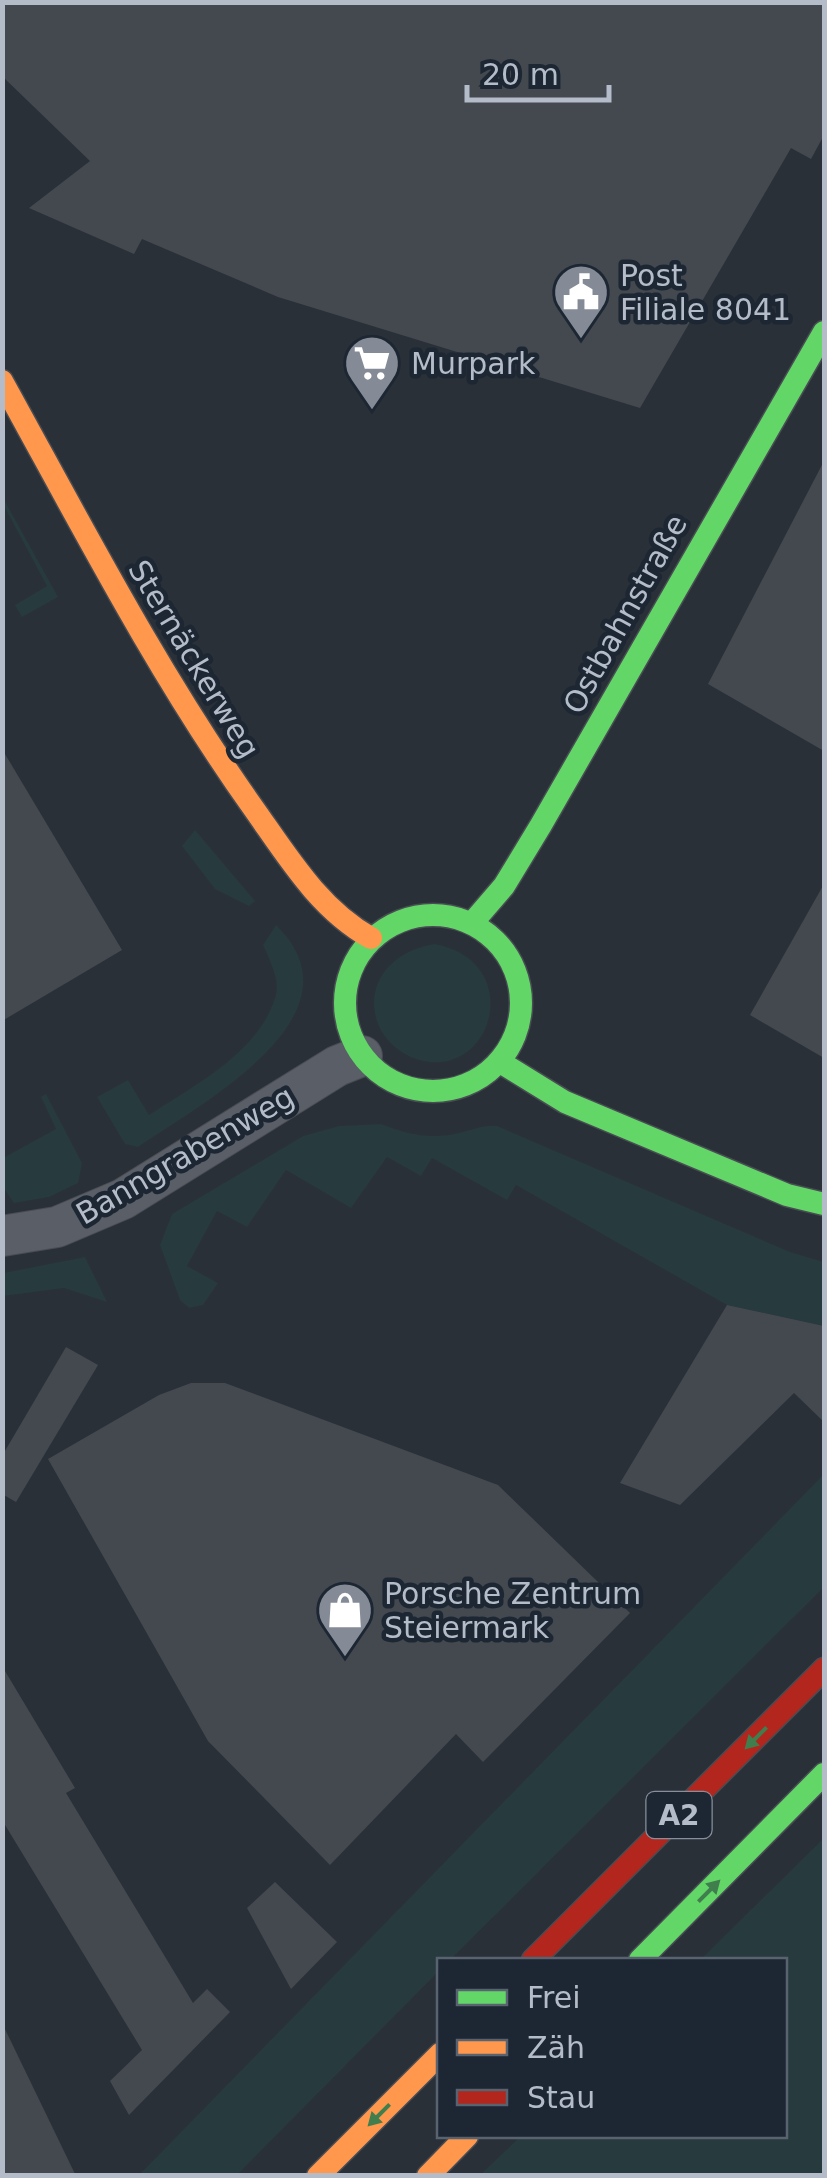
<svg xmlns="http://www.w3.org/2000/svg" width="827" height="2178" viewBox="0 0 827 2178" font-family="'DejaVu Sans',sans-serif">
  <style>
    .green { fill: #273a3e }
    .building { fill: #444950 }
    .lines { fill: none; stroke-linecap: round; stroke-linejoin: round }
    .street-casing { stroke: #484c53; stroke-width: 42 }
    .fast-casing { stroke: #484c53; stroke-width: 25 }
    .slow-casing { stroke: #484c53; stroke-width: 25 }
    .jam-casing { stroke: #484c53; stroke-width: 25 }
    .street { stroke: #5a5e66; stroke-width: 40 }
    .fast { stroke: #63d668; stroke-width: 22 }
    .slow { stroke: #ff974d; stroke-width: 22 }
    .jam { stroke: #b3261e; stroke-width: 22 }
    .oneway { fill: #407e4e }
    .labels { text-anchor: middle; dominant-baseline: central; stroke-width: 9; stroke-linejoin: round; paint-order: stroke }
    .shield { fill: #1d2633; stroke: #878f9c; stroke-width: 2.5 }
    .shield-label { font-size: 28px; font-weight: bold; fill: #b4bcc9 }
    .poi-label { font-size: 30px; fill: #b4bcc9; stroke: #1d2633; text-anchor: start }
    .street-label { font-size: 30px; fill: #b4bcc9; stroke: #1d2633 }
  </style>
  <rect width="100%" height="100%" fill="#2a3038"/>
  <!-- green -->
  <g class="green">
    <polygon points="2,496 58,597 22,617 15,605 47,586 3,504"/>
    <polygon points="195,830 255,901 249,906 215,889 182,846"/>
    <path d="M276 925C369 1015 199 1105 138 1147L125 1144 97 1097 128 1080 149 1115C194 1085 257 1054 275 998 281 981 270 961 263 945Z"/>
    <path d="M435 944C528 962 492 1084 416 1059 399 1053 385 1041 378 1024 362 981 396 949 435 944Z"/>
    <polygon points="46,1094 82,1163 78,1183 49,1197 14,1203 3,1187 3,1158 56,1129 41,1097"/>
    <path d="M381 1124C407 1134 431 1140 459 1133 474 1130 481 1125 497 1126L790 1252 824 1262V1326L727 1305 516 1185 507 1200 432 1158 421 1176 387 1157 351 1208 286 1170 247 1227 217 1211 187 1266 218 1283 203 1305 189 1308 180 1300 160 1245 172 1214 303 1136 339 1126Z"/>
    <polygon points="85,1257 107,1302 64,1288 3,1296 3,1273"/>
    <polygon points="824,1474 824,1587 450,1960 440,1960 439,1971 237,2175 139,2175"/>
    <polygon points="824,1838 824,2175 480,2175 521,2136 784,2136 784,1960 700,1960"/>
  </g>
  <!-- building -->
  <g class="building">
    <polygon points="2,2 824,2 824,135 811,159 791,148 640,408 278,297 142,239 134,254 29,208 90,161 2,76"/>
    <polygon points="824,461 824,751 708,684"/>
    <polygon points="2,749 122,950 2,1021"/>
    <polygon points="824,884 824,1058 750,1015"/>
    <polygon points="727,1305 824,1326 824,1422 794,1393 680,1505 620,1483"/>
    <polygon points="66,1347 98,1365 16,1502 2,1494 2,1456"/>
    <polygon points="191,1383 225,1383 498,1485 630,1613 483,1762 456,1734 330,1865 208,1741 48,1459 159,1395"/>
    <polygon points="2,1666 75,1788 66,1793 193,2003 207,1989 230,2012 129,2115 110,2081 142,2050 2,1820"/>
    <polygon points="275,1882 337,1942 291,1989 247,1908"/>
    <polygon points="2,2023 76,2176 2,2176"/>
  </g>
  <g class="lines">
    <!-- street casing -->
    <g class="street-casing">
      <polyline id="street" points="2,1236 57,1227 123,1199 337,1066 362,1056"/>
    </g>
    <!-- fast casing -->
    <g class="fast-casing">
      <g id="fast">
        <circle cx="433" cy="1003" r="88"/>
        <polyline points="473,922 504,886 541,825 824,332"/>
        <polyline points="500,1062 565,1102 787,1195 824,1204"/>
        <polyline points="640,1960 824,1774"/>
      </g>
    </g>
    <!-- slow casing -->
    <g class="slow-casing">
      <g id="slow">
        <path d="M2 381C82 526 158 674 254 809 288 857 319 909 371 938"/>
        <polyline points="318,2176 440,2054"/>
        <polyline points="428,2176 467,2136"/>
      </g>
    </g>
    <!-- jam casing -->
    <g class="jam-casing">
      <polyline id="jam" points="533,1960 824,1669"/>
    </g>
    <!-- street -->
    <use href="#street" class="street"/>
    <!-- fast -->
    <use href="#fast" class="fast"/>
    <!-- slow -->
    <use href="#slow" class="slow"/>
    <!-- jam -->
    <use href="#jam" class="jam"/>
  </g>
  <!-- one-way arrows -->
  <defs><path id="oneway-solid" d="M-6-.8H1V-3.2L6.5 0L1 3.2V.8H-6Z" transform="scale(2.5)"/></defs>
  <g class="oneway">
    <use href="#oneway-solid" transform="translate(756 1738) rotate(135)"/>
    <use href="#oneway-solid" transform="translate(709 1891) rotate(-45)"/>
    <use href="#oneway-solid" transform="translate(379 2115) rotate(135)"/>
  </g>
  <!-- icons -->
  <defs>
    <g id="civic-pin" transform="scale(2.875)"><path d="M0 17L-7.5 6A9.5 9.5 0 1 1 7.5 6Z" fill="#848b96" stroke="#1d2633"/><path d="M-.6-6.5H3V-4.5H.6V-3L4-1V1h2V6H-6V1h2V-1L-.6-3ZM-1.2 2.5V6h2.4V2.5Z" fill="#fff"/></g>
    <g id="supermarket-pin" transform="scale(2.875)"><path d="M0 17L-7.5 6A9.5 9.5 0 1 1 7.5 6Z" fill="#848b96" stroke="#1d2633"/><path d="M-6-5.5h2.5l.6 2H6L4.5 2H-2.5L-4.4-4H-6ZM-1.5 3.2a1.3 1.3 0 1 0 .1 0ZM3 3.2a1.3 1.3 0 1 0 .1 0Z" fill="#fff"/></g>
    <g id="shop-pin" transform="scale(2.875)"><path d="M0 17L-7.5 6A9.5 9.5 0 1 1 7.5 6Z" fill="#848b96" stroke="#1d2633"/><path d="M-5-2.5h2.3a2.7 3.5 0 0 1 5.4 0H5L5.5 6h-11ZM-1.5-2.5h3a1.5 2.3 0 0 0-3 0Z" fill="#fff"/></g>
  </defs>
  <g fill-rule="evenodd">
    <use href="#civic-pin" x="581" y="292"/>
    <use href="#supermarket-pin" x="372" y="363"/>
    <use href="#shop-pin" x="345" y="1610"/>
  </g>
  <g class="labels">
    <!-- shield labels -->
    <rect class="shield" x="646.5" y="1792" width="65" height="46" rx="8"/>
    <g class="shield-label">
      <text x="679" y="1815">A2</text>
    </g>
    <!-- poi labels -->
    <g class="poi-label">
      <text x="620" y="275">Post<tspan x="620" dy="34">Filiale 8041</tspan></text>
      <text x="411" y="363">Murpark</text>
      <text x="384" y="1593">Porsche Zentrum<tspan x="384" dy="34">Steiermark</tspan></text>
    </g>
    <!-- street labels -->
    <g class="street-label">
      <text transform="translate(625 614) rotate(-61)">Ostbahnstraße</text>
      <text transform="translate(194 659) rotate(59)">Sternäckerweg</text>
      <text transform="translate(185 1155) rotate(-30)">Banngrabenweg</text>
    </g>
  </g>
  <!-- border -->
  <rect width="827" height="2178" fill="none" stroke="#b4bcc9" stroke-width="10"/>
  <!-- legend -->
  <rect x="437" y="1958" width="350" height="180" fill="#1d2633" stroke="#59626f" stroke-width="2.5"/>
  <rect x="457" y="1990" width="50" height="15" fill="#63d668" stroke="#59626f" stroke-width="2.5"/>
  <text x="527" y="2008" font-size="30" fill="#b4bcc9">Frei</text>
  <rect x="457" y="2040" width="50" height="15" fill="#ff974d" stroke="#59626f" stroke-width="2.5"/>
  <text x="527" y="2058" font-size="30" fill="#b4bcc9">Zäh</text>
  <rect x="457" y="2090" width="50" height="15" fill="#b3261e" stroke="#59626f" stroke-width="2.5"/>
  <text x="527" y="2108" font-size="30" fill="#b4bcc9">Stau</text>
  <!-- scale -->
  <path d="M467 85v15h142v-15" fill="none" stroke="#b4bcc9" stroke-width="5"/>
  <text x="482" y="85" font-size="30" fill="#b4bcc9" stroke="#1d2633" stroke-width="8" paint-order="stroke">20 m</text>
</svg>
